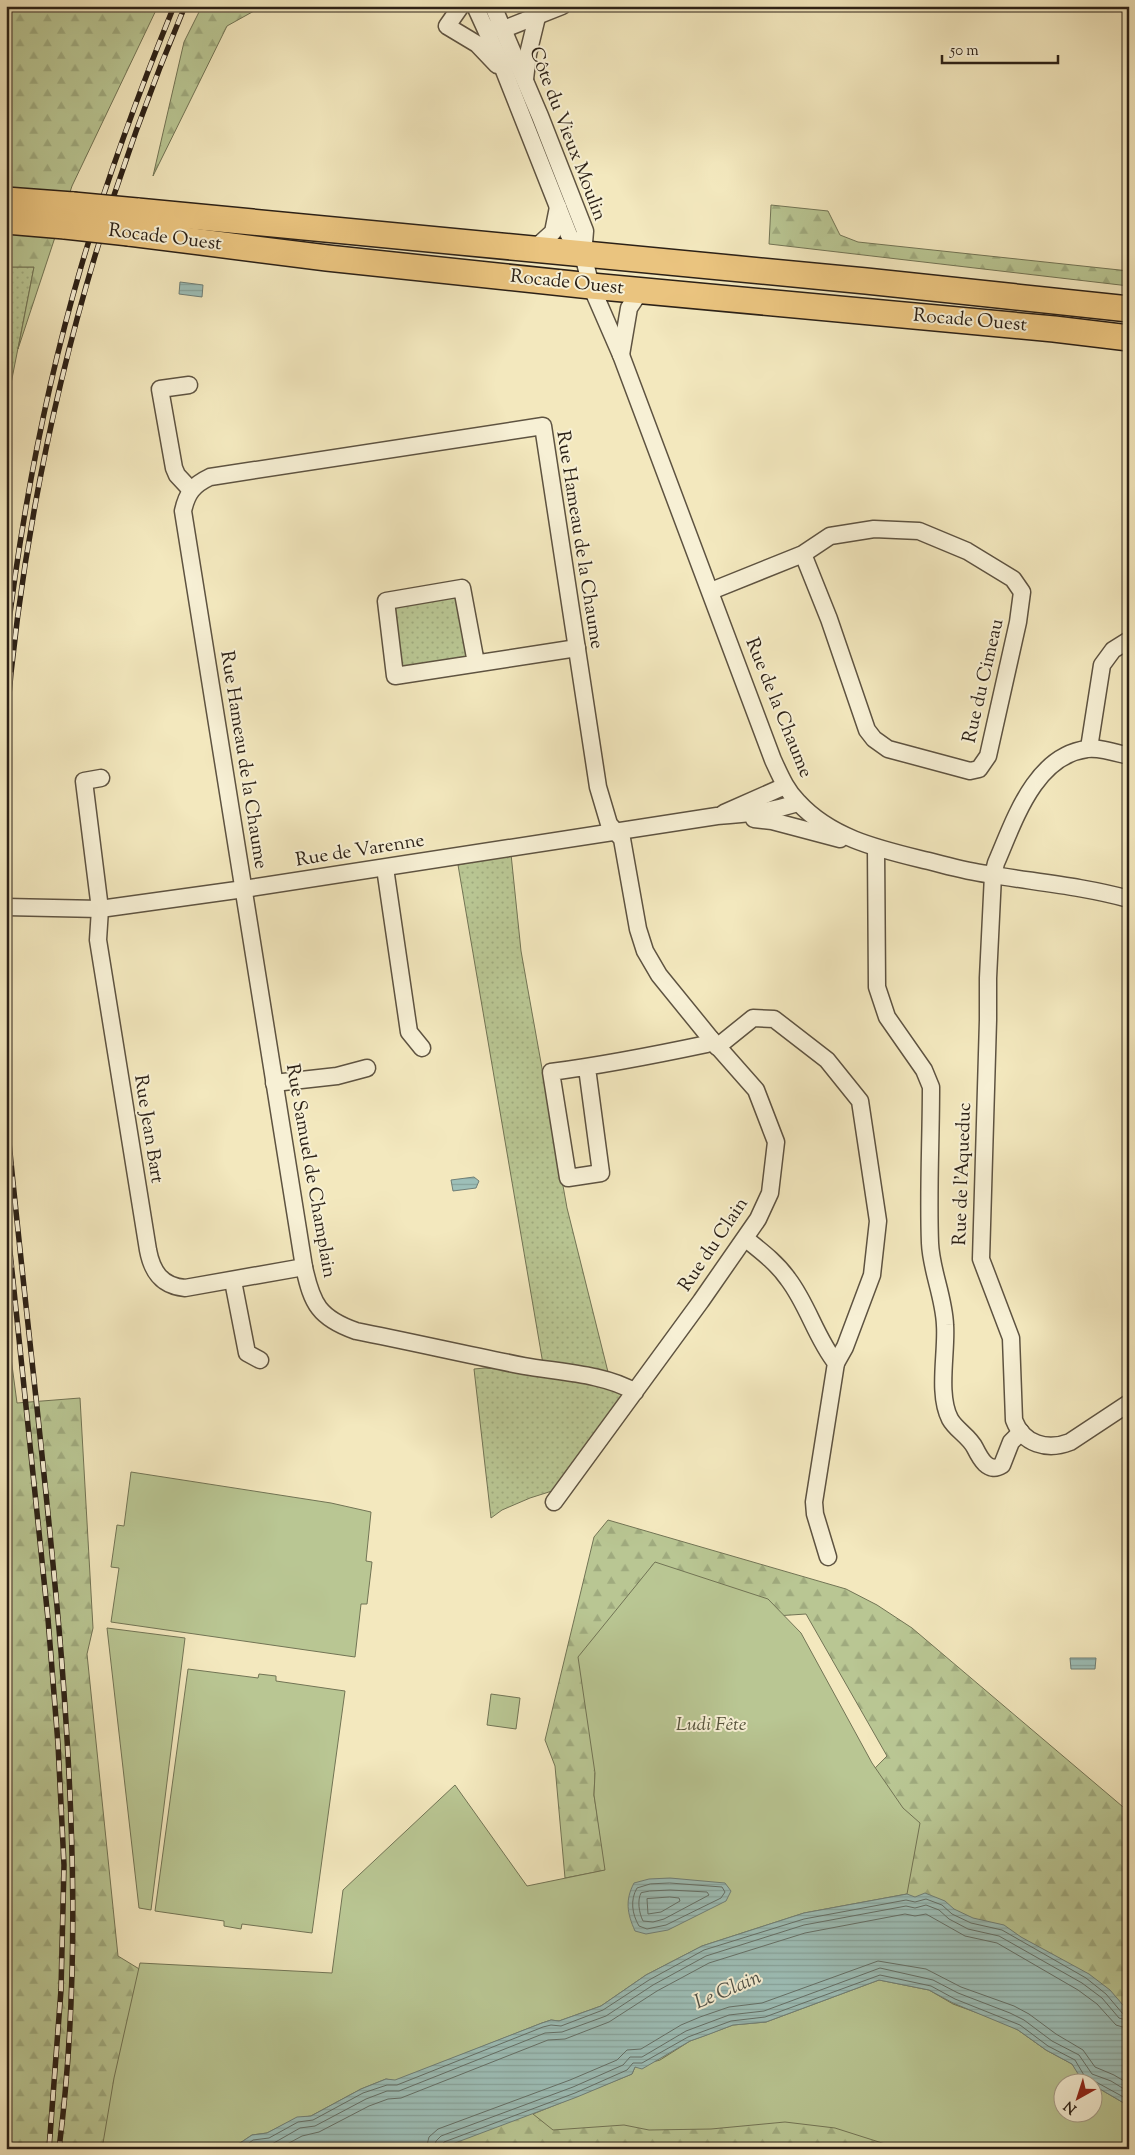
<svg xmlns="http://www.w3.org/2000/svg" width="1135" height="2155" viewBox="0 0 1135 2155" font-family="'Sorts Mill Goudy',serif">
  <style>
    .grass { fill: url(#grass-dots); stroke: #727455 }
    .forest { fill: url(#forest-firs); stroke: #727455; fill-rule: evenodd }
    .park { fill: #b9c693; stroke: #727455 }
    .water { fill: url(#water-rules); stroke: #708078 }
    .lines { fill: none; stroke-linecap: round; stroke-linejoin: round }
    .shore { stroke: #647068; stroke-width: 1 }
    .street-casing { stroke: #5e5341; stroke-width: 19 }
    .primary-casing { stroke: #2c2117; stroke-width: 28 }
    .street { stroke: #f7f0d5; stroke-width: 16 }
    .primary { stroke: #eac47f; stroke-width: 25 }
    .rail-casing { stroke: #2c2117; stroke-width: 5.5 }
    .rail { stroke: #f7f0d5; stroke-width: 4; stroke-dasharray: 11; stroke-linecap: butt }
    .primary-bridge-casing { stroke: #2c2117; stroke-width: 28; stroke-linecap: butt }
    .primary-bridge { stroke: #eac47f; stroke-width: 25 }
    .labels { text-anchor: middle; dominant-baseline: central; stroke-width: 4; stroke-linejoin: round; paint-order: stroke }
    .street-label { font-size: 19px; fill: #2c2117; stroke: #f7f0d5 }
    .park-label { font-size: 19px; font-style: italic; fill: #56533c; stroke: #f7f0d5 }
    .water-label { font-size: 20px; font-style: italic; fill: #4e5047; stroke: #f7f0d5 }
  </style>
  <defs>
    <pattern id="grass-dots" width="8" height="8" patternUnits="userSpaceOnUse" patternTransform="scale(1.25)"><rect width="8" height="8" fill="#b9c693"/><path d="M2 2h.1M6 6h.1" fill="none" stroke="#9faa7e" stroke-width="1.8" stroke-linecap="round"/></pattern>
    <pattern id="forest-firs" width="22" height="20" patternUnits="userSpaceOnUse" patternTransform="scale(1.25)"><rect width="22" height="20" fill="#b9c693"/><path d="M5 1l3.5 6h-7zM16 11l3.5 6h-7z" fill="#9faa7e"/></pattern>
    <pattern id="water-rules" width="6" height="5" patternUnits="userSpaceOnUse" patternTransform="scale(1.25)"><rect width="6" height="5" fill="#9dbfb8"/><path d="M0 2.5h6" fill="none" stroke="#87a49d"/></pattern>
  </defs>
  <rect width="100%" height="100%" fill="#f3e8be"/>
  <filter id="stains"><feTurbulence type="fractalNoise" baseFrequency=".004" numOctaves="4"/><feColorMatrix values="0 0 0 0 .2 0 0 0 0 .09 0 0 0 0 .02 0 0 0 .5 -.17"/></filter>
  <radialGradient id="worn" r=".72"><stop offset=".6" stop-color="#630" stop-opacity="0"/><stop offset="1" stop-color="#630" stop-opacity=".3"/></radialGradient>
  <!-- grass -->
  <g class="grass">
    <polygon points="6,267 34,267 6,409"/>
    <polygon points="458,594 468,659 401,670 391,605"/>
    <polygon points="511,854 521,951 567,1208 609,1376 543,1364 458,865"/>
    <polygon points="485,1368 512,1370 609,1387 621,1392 623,1397 585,1452 552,1491 530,1498 502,1510 491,1518 474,1369"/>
  </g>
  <!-- forest -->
  <g class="forest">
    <polygon points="6,6 158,6 72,186 18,349 34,267 6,267"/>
    <polygon points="202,6 263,6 227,26 153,176 184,42"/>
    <polygon points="771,205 828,211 840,235 858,242 1129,271 1129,286 769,244"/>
    <polygon points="6,1320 17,1403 80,1398 93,1628 87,1654 118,1956 154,1978 142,2149 6,2149"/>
    <path d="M608 1520 846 1589 877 1605 912 1628 1129 1812V2149H157L804 1840 887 1756 806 1614 684 1622 595 1773 594 1795 606 1870 565 1878 555 1766 545 1740 594 1537ZM1062 2082H1092V2112H1062Z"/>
  </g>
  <!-- park -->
  <g class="park">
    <polygon points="131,1472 331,1503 371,1512 366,1561 372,1562 367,1604 361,1604 355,1657 111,1622 119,1568 111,1567 117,1525 124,1526"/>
    <polygon points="655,1562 768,1599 801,1633 872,1763 903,1808 920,1823 907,1894 804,1913 702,1946 646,1975 601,2006 559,2021 551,2020 542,2023 395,2081 386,2079 361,2089 311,2116 297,2118 267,2133 252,2135 231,2149 102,2149 114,2078 140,1963 332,1973 343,1890 455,1785 527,1886 605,1870 594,1795 595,1773 578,1657"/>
    <polygon points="107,1628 185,1638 151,1910 139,1908"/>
    <polygon points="188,1669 258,1678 259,1674 276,1676 276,1681 345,1691 312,1933 242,1924 241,1929 224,1926 224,1921 155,1911"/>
    <polygon points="491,1694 520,1698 516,1729 487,1725"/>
    <polygon points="879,1980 929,1990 953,2004 1005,2023 1018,2030 1046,2050 1072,2064 1085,2082 1062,2082 1062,2112 1092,2112 1093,2085 1129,2106 1129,2149 901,2149 835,2128 785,2122 711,2129 649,2130 624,2125 553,2130 533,2114 632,2074 635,2067 660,2060 690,2041 733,2025 766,2022"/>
  </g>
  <!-- water -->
  <g class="water">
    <polygon points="180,282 203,285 202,297 179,294"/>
    <polygon points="474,1177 479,1181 476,1188 453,1191 451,1180"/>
    <polygon points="1070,1658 1096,1658 1095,1669 1071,1669"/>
    <path d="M670 1878 725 1883 731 1891 726 1901 668 1930 646 1934 635 1931C627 1913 625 1900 634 1883L649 1879Z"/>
    <polygon points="925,1893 945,1901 954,1909 973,1918 1004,1925 1021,1937 1089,1974 1110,1990 1129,2012 1129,2106 1093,2085 1092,2082 1083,2082 1072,2064 1046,2050 1018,2030 953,2003 929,1990 879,1980 766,2022 733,2025 707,2035 690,2041 642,2069 635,2067 632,2074 577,2097 439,2149 231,2149 252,2135 267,2133 297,2117 311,2116 361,2089 386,2079 395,2080 542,2023 551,2020 559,2021 601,2006 646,1975 702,1946 804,1913 907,1894 915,1897"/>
  </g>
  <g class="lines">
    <!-- shore -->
    <g class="shore">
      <path d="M670 1883 722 1887 725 1892 721 1898 666 1925 647 1929 639 1926C632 1914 630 1900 637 1888L650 1884Z"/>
      <path d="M650 1891 670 1890 707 1892 709 1895 664 1919 653 1922 643 1921C639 1913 637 1900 641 1893Z"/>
      <polygon points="670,1897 679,1898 680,1901 661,1912 648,1914 647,1899"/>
      <polyline points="241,2149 253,2140 269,2138 298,2122 313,2120 363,2093 387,2085 397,2085 543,2027 551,2025 561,2026 603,2010 649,1980 704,1950 804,1919 906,1900 915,1902 926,1899 942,1905 952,1914 971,1923 1002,1930 1086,1978 1106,1994 1123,2014 1129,2015"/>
      <polyline points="253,2149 272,2144 300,2128 315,2126 366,2099 387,2091 399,2091 545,2033 562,2032 606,2016 653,1985 706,1956 804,1925 906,1906 915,1908 926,1905 939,1910 949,1919 968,1929 999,1936 1082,1983 1102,1998 1119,2018 1129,2021"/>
      <polyline points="278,2149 302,2136 319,2132 369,2106 388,2099 401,2098 548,2040 565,2039 609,2022 657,1991 709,1963 805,1933 905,1914 915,1916 926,1914 965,1936 997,1943 1078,1990 1097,2004 1116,2025 1129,2029"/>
      <polyline points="426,2149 429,2137 438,2129 570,2080 617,2060 627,2050 641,2049 681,2025 700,2017 729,2007 762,2003 878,1961 926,1969 961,1987 1014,2006 1029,2014 1056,2034 1083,2050 1095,2067 1114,2075 1129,2084"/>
      <polyline points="434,2149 436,2141 441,2136 573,2087 623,2065 630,2057 642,2057 686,2031 729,2015 764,2011 880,1968 933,1980 958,1993 1010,2013 1024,2020 1052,2041 1079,2055 1092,2074 1111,2081 1129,2092"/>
      <polyline points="440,2149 444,2142 575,2093 627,2070 633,2063 642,2063 688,2037 731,2021 765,2017 880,1975 931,1986 955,1999 1020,2025 1048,2046 1075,2060 1088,2082 1096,2082 1129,2100"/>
    </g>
    <!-- street casing -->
    <g class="street-casing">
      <g id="street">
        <polyline points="461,6 447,26 477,44 497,65"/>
        <polyline points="475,6 501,63 569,235 583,255"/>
        <path d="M493 6 540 116 585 231 583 255 591 286 621 355 773 760C780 775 786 790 798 802 830 837 875 848 920 859 942 864 964 871 987 874 1034 882 1082 886 1129 899"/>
        <polyline points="493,28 504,29 562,6"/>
        <polyline points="525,79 528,54 537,17"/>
        <polyline points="532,251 553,232 558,207"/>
        <polyline points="621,355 629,308 641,290"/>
        <polyline points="189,385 160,389 174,468 177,475 190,489"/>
        <polyline points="711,591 803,554 830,536 874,529 919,531 967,551 1013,579 1022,592 1018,622 988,756 979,769 970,771 888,749 874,739 867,730 829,619 803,554"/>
        <polyline points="476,663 462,588 386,601 395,676 577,648"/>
        <polyline points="1089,748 1102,665 1113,650 1129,640"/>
        <path d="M1129 756C1117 753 1099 747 1087 749 1034 756 1014 822 996 863L993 875 988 978V1020L981 1259 1011 1338 1014 1420C1023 1444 1047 1451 1070 1442L1129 1403"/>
        <path d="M101 778 84 781 100 909 98 940 148 1250C152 1271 161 1286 185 1288L304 1267"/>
        <polyline points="724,813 785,786"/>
        <polyline points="754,819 772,821 840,839"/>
        <path d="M876 848 877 987 887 1017 924 1070 931 1087C931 1139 928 1191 930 1243 931 1270 944 1297 945 1325 947 1352 937 1394 950 1419 956 1430 969 1436 975 1448 980 1458 988 1474 1002 1465L1011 1442 1021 1432"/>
        <polyline points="385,868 409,1032 422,1048"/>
        <path d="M6 907 100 909 244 889 717 816C748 814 769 812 798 803"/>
        <polyline points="717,1047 753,1018 774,1019 827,1060 860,1101 878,1221 872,1275 845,1347 836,1363"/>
        <path d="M587 1068 601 1173 568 1178 551 1072C604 1065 655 1055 707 1044L711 1039"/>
        <polyline points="274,1083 337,1076 367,1068"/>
        <path d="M746 1239C761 1251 777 1263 788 1279 808 1305 816 1338 836 1363L814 1502 815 1514 828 1557"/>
        <polyline points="233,1281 247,1353 260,1360"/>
        <path d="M554 1502 701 1301 758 1219 770 1193 776 1142 756 1090 711 1039 659 975 645 951 638 929 622 839 609 824 598 787 543 426 210 477C193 485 187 493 183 511L304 1267C312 1304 319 1318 356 1331 412 1342 468 1355 524 1366 558 1372 606 1374 635 1392"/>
      </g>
    </g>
    <!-- primary casing -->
    <g class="primary-casing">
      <g id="primary">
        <polyline points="6,200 73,205"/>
        <polyline points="137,211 866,281 1129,309"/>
        <polyline points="6,221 65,226"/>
        <polyline points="129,233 327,258 591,286 1054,329 1129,338"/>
      </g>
    </g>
    <!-- street -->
    <use href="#street" class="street"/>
    <!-- primary -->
    <use href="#primary" class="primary"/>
    <!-- rail casing -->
    <g class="rail-casing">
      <g id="rail">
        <path d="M6 646C21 518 45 390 81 267 107 178 139 92 174 6"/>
        <path d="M6 727C26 479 88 236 185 6"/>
        <path d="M6 1111C23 1292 46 1472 61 1652 74 1817 80 1984 59 2149"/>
        <polyline points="6,1213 48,1619 58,1744 64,1865 61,1990 49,2149"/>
      </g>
    </g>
    <!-- rail -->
    <use href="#rail" class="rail"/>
    <!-- primary-bridge casing -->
    <g class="primary-bridge-casing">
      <g id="primary-bridge">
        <polyline points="73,205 137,211"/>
        <polyline points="65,226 129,233"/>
      </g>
    </g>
    <!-- primary-bridge -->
    <use href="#primary-bridge" class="primary-bridge"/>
  </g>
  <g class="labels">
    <!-- street labels -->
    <g class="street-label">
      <text transform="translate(567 134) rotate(69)">Côte du Vieux Moulin</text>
      <text transform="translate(165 238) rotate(7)">Rocade Ouest</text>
      <text transform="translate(567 283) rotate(6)">Rocade Ouest</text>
      <text transform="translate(970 321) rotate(5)">Rocade Ouest</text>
      <text transform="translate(579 540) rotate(81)">Rue Hameau de la Chaume</text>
      <text transform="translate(984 681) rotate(-77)">Rue du Cimeau</text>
      <text transform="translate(778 708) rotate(68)">Rue de la Chaume</text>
      <text transform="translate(243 760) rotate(81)">Rue Hameau de la Chaume</text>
      <text transform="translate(360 851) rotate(-9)">Rue de Varenne</text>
      <text transform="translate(148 1129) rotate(81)">Rue Jean Bart</text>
      <text transform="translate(310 1171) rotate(80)">Rue Samuel de Champlain</text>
      <text transform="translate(963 1174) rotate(-88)">Rue de l'Aqueduc</text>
      <text transform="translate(714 1245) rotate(-56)">Rue du Clain</text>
    </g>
    <!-- park labels -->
    <g class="park-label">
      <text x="711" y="1725">Ludi Fête</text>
    </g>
    <!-- water labels -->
    <g class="water-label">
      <text transform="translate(728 1991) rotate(-23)">Le Clain</text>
    </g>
  </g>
  <!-- margin -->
  <rect width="1135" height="2155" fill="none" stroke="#f3e8be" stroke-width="25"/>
  <rect x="8" y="8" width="1120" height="2140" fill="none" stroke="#2c2117" stroke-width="2.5"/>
  <rect x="12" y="12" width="1110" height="2130" fill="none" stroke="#2c2117"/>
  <!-- north arrow -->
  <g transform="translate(1078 2098) rotate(219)"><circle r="24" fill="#f7f0d5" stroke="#a69d89"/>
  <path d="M0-4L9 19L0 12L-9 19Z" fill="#8f2418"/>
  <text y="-8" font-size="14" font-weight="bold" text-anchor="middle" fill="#2c2117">N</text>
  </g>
  <!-- scale -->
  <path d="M942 55v8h116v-8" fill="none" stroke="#2c2117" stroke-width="2.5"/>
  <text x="950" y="55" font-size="15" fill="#2c2117" stroke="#f7f0d5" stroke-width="4" paint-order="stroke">50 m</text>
  <rect width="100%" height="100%" filter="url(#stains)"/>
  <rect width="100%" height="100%" fill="url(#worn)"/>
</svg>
